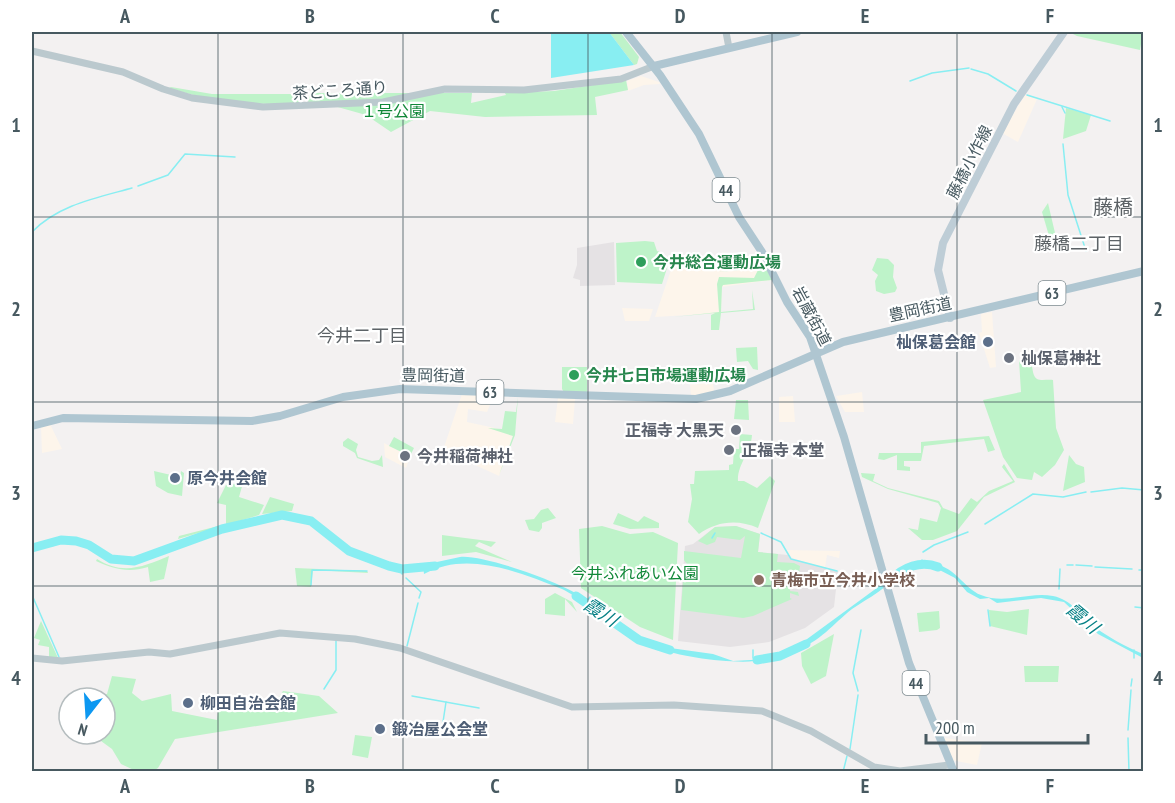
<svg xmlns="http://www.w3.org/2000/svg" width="1175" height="803" viewBox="0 0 1175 803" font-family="'PT Sans Narrow','Noto Sans JP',sans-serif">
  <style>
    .commercial { fill: #fdf5eb }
    .education { fill: #e5e2e4 }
    .green { fill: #bef3c9 }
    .water { fill: #88eef2 }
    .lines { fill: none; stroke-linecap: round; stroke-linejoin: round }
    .stream { stroke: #88eef2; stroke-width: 1.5 }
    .river { stroke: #88eef2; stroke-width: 9 }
    .tertiary { stroke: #bbc9ce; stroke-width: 7 }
    .secondary { stroke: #becdd6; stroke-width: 8 }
    .primary { stroke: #afc6d1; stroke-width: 8 }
    .grid { fill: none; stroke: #475960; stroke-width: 1.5; stroke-opacity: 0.55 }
    .leisure-dot { fill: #2e9e5b; stroke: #fff; stroke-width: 2 }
    .service-dot { fill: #5c6f8a; stroke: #fff; stroke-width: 2 }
    .worship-dot { fill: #6b7280; stroke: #fff; stroke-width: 2 }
    .education-dot { fill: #8d6e63; stroke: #fff; stroke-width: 2 }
    .labels { text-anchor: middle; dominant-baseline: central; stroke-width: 4.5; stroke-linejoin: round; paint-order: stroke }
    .shield { fill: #fff; stroke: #7e8b90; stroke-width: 1.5 }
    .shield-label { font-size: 15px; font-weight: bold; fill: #475960 }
    .street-label { font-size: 16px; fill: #475960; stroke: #fff }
    .park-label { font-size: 16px; fill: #118838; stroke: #fff }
    .leisure-label { font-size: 16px; font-weight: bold; fill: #27864d; stroke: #fff; text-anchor: start }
    .service-label { font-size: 16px; font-weight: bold; fill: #4e5e75; stroke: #fff; text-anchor: start }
    .worship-label { font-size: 16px; font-weight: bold; fill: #5b616d; stroke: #fff; text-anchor: start }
    .education-label { font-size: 16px; font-weight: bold; fill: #785e54; stroke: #fff; text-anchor: start }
    .neighbourhood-label { font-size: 18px; fill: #5d6367; stroke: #fff }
    .water-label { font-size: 18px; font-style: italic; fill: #078186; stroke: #fff }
    .quarter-label { font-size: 20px; fill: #5d6367; stroke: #fff }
    .neatline { fill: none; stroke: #475960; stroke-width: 2 }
    .grid-label { font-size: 20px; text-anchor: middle; font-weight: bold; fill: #475960 }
  </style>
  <rect width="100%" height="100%" fill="#f3f1f1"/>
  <!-- commercial -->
  <g class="commercial">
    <polygon points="641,76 659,82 660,84 644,85 628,91 627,81"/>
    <polygon points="1025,95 1037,99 1018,142 1002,133"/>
    <polygon points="759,256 772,280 722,287 721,313 655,317 671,270 684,264"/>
    <polygon points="622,308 653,309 649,321 625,321"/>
    <polygon points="992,312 996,367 990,368 979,333 982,332 981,314"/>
    <polygon points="689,374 712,374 714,392 691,396"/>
    <polygon points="862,392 864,412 845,412 836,396"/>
    <polygon points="462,394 494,395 487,412 468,409 467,422 514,432 499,476 443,450"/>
    <polygon points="793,396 795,422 779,422 779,397"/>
    <polygon points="558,398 575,399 573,424 555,422"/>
    <polygon points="50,424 62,449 42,453 41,426"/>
    <polygon points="384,443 410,457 406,468 385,457"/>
    <polygon points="786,550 840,551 839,558 827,555 825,568 792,558"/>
    <polygon points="944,738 982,743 977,765 951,760"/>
  </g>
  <!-- education -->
  <g class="education">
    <polygon points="614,242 615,285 580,286 580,280 573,278 577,265 577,248"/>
    <polygon points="736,526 760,534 758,552 788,555 791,559 838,571 834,607 805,628 769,642 730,647 678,641 685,546 693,544 715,527"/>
  </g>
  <!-- green -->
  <g class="green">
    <polygon points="609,32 620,32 639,57 637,64 634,65"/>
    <polygon points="1069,32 1143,32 1140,50 1077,36"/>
    <polygon points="626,80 628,90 595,97 597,115 485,117 430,111 391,132 366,115 327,104 308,102 310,93 472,93 471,103 506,95 505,93 554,91"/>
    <path d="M171 87 212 94H299L301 103C254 106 213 102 169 88Z"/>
    <polygon points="1066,108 1091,115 1086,131 1063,139"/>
    <polygon points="1048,203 1059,250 1054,253 1042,212"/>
    <polygon points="645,241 654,242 657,251 663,253 667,268 662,284 617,282 616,243"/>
    <polygon points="877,258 888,259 894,265 893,277 897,288 895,292 884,294 876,291 875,281 878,275 872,270"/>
    <polygon points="763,262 772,280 723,285 722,287 721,312 753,309 752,290 755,310 721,313 719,330 711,330 711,315 715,313 673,317 719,312 717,284 719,277 754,278 759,268 719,272 757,267 757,263"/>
    <polygon points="757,347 758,370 753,369 748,361 737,362 736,348"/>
    <path d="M1019 360H1029C1034 365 1031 375 1037 379 1041 381 1049 379 1053 380L1056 428 1064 450 1055 465 1042 477 1034 472 1032 480 1017 478 1003 457 983 400 1021 392Z"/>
    <polygon points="562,367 587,367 587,393 564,392 562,389"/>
    <polygon points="518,397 515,435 499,475 513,436 488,428 502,429 505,411 516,412"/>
    <polygon points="736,400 748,400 749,420 734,419"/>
    <path d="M740 434 752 435C751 452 737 465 738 481H744L757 488 770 476 775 481 759 525 758 528C738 519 717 521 699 534L688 522 692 499 690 484H694L695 471 729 470V465L733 464 734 449H739Z"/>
    <polygon points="989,436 995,450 988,452 984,439 924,446 921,461 904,461 904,466 910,467 910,471 897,470 897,455 884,460 878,459 879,453 921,453 921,442"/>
    <polygon points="394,437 414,448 410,456 389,446"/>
    <polygon points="348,438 358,444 356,450 358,457 372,461 379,460 382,455 383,467 357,458 355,453 343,446 343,442"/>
    <polygon points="1069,455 1076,464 1084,467 1085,482 1063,491"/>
    <polygon points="1004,464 1015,482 984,497 957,531 933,540 922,540 908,528 918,530 920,518 937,522 941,508 938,503 888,489 862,477 861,473 875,474 873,481 888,488 939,501 943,508 959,514 971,498 977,502 989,491 1013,481 1002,467"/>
    <polygon points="154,471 171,475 170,482 179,484 181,471 184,473 182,496 168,493 156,486"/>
    <polygon points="243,483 239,497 264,505 259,515 178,539 179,536 226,524 226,505 217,503 226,485"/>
    <polygon points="270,497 294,504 292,511 262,514"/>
    <polygon points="548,508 556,518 542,523 542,528 539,532 529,530 525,520 534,519 541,510"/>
    <polygon points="618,513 638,522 644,516 659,523 659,528 630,529 613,524"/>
    <polygon points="602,526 630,534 653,532 678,543 673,640 640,627 581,588 579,529"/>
    <polygon points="736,526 760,534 758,552 778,554 777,562 794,563 800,566 797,588 791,587 790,591 798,592 799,596 790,593 790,598 792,599 753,616 743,618 681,610 684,566 687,564 684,560 684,551 741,558 745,536 740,540 717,537 715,542 707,545 698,541 715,527"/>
    <polygon points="442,535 496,542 491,547 479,542 475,546 512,562 476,552 442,556"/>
    <path d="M169 556 164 579 150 582 148 567C128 573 114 569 96 561L97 559C123 576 145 566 169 556Z"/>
    <polygon points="295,568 367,571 368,573 313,570 311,587 297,586"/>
    <polygon points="555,593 572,602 577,612 565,599 565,616 545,614 545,599"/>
    <polygon points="1029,609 1027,635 990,626 989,610 1007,612"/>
    <polygon points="939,611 940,628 937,630 919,632 917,613"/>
    <polygon points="41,621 58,658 49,658 49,647 38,645 40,640 34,638"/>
    <polygon points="834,634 826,676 811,684 802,666 801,653"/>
    <polygon points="1024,666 1059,666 1058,682 1025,682"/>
    <polygon points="112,676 136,679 132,693 142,701 171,694 172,711 217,720 219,703 246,701 248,708 274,705 283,691 319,696 338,713 175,739 158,768 153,771 136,771 121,764 112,749 101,741 84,734 105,734 105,698 89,698 107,694"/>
    <polygon points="355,735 372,737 368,758 352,755"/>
  </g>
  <!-- water -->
  <g class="water">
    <polygon points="551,32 609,32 634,65 551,78"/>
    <path d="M460 557C483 554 571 585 587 601 578 599 570 593 562 589 519 572 467 550 424 574L423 565Z"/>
    <path d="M928 564C953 562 963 588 981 595 1005 605 1030 591 1053 596 1072 600 1079 614 1092 625 1107 637 1127 647 1143 654V658L1098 634 1064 602 1041 598 997 603 989 598 980 599 967 592 955 578Z"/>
    <path d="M900 571C889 588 868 598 852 609 833 624 820 642 796 650L803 642Z"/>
    <path d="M663 647 713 654 733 661 767 659C747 666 679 658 660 648Z"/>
  </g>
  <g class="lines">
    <!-- stream -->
    <g class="stream">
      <polyline points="971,69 988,74 1016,91"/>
      <polyline points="910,81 932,73 969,68"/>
      <polyline points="1027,95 1110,121"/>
      <polyline points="1062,107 1065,113"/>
      <polyline points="1063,144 1068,195 1086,251"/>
      <polyline points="138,186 168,175 185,154 235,157"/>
      <path d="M32 232C58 205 96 198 132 188"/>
      <polyline points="1091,492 1122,488 1144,490"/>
      <polyline points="985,524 1033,494 1063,497 1086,492"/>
      <polyline points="1142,526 1144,526"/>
      <polyline points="761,533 781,542 791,559 837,571"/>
      <polyline points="712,538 715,533"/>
      <polyline points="923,552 934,545 968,532"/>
      <polyline points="922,560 922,564"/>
      <polyline points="1067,565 1073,565"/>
      <polyline points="1076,565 1092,566"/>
      <polyline points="1095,567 1132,569"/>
      <polyline points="399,568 402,574"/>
      <polyline points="1139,570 1144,570"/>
      <polyline points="406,578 421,592 419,598"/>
      <polyline points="311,585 312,570 367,571"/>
      <polyline points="1059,589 1060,569"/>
      <polyline points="32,595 59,657"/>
      <polyline points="587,601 590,597"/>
      <polyline points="1135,607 1144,608"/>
      <polyline points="988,610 990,626"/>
      <polyline points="407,646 418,603"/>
      <polyline points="753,650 753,658"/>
      <polyline points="1134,658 1134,650"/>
      <polyline points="1131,686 1132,679"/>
      <polyline points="324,689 336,670 336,641"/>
      <polyline points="858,691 853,673 861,630"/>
      <polyline points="412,696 479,708"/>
      <polyline points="443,722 446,702"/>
      <polyline points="1128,730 1131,690"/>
      <polyline points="1128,738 1129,772"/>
      <polyline points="850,749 858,695"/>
      <polyline points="843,772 847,756"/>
    </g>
    <!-- river -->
    <g class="river">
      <polyline points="32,548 61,540 76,541 89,545 111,559 134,561 222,529 282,515 311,521 349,551 389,566 402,569 435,566"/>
      <path d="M891 580C903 567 921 560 938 567"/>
      <polyline points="576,596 639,640 670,650"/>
      <polyline points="757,660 780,656 806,644"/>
    </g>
    <!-- tertiary -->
    <g class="tertiary">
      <polyline points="726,32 729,48"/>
      <polyline points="32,51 123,72 163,89 192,98 263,107 383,102 445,89 524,90 621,79 654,66"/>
      <polyline points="32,658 62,661 149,652 170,654 280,633 355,639 400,648 572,707 674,705 762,711 811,731 874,767 900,771 949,765"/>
    </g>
    <!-- secondary -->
    <polyline class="secondary" points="950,318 938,270 943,243 1014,104 1064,32"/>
    <!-- primary -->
    <g class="primary">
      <polyline points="626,32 660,75 699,134 739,217 762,252 787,302 810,337 844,437 909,663 954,772"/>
      <polyline points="654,66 797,32"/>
      <polyline points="32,426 63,418 252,421 280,416 343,397 400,389 696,399 730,391 843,342 1144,271"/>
    </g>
  </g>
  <!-- grid -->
  <path class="grid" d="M218 32V772M403 32V772M588 32V772M772 32V772M957 32V772M32 217H1144M32 402H1144M32 586H1144"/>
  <!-- markers -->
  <g class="leisure-dot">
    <circle cx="641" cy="262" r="6"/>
    <circle cx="574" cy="375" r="6"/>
  </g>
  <g class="service-dot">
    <circle cx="988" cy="342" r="6"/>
    <circle cx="175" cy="478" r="6"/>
    <circle cx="188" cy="703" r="6"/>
    <circle cx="380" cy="729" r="6"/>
  </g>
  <g class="worship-dot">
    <circle cx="1009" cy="358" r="6"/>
    <circle cx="736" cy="430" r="6"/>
    <circle cx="729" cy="450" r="6"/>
    <circle cx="405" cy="456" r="6"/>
  </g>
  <circle class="education-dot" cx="759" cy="580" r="6"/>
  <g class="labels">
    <!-- shield labels -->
    <g class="shield">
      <rect x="712.5" y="178" width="27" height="24" rx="4.5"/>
      <rect x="1038.5" y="281" width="27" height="24" rx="4.5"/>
      <rect x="476.5" y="380" width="27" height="24" rx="4.5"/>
      <rect x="902.5" y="671" width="27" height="24" rx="4.5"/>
    </g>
    <g class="shield-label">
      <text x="726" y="190">44</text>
      <text x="1052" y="293">63</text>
      <text x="490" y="392">63</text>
      <text x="916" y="683">44</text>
    </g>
    <!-- street labels -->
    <g class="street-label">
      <text transform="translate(340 90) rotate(-4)">茶どころ通り</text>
      <text transform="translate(969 162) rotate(-63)">藤橋小作線</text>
      <text transform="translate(920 309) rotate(-12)">豊岡街道</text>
      <text transform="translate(812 316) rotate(62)">岩蔵街道</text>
      <text transform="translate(433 375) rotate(1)">豊岡街道</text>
    </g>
    <!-- park labels -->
    <g class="park-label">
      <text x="393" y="111">１号公園</text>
      <text x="635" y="573">今井ふれあい公園</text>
    </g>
    <!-- leisure labels -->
    <g class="leisure-label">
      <text x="653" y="262">今井総合運動広場</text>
      <text x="586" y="375">今井七日市場運動広場</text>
    </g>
    <!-- service labels -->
    <g class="service-label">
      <text x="976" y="342" text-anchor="end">杣保葛会館</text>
      <text x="187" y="478">原今井会館</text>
      <text x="200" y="703">柳田自治会館</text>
      <text x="392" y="729">鍛冶屋公会堂</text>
    </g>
    <!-- worship labels -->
    <g class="worship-label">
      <text x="1021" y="358">杣保葛神社</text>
      <text x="724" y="430" text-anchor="end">正福寺 大黒天</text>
      <text x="741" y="450">正福寺 本堂</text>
      <text x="417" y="456">今井稲荷神社</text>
    </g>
    <!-- education labels -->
    <g class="education-label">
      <text x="771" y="580">青梅市立今井小学校</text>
    </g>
    <!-- neighbourhood labels -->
    <g class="neighbourhood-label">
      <text x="1079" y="243">藤橋二丁目</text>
      <text x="362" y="335">今井二丁目</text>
    </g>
    <!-- water labels -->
    <g class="water-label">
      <text transform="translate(601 612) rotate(33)">霞川</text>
      <text transform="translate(1083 618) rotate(40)">霞川</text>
    </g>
    <!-- quarter labels -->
    <g class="quarter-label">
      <text x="1113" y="207">藤橋</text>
    </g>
  </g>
  <!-- border -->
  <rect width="1175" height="803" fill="none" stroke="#ffffff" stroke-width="66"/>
  <!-- north arrow -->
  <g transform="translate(87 716) rotate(197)"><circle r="28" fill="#ffffff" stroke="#b5bdbf" stroke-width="1.5"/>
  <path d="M0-4.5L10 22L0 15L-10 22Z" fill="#0d98f1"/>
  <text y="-9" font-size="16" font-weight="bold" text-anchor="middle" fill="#475960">N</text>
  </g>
  <!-- scale -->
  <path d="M926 734v9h162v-9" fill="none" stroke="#475960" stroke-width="3"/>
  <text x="935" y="734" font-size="18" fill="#475960" stroke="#ffffff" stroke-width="4.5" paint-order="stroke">200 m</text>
  <rect x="33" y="33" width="1109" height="737" class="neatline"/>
  <g class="grid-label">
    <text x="125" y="23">A</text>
    <text x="310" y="23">B</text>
    <text x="495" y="23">C</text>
    <text x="680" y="23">D</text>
    <text x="865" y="23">E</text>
    <text x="1050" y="23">F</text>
    <text x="16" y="132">1</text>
    <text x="1158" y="132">1</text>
    <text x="16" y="316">2</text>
    <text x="1158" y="316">2</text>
    <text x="16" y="500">3</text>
    <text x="1158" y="500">3</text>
    <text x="16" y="685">4</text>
    <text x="1158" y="685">4</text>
    <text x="125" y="793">A</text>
    <text x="310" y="793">B</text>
    <text x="495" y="793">C</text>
    <text x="680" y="793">D</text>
    <text x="865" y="793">E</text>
    <text x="1050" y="793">F</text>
  </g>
</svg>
